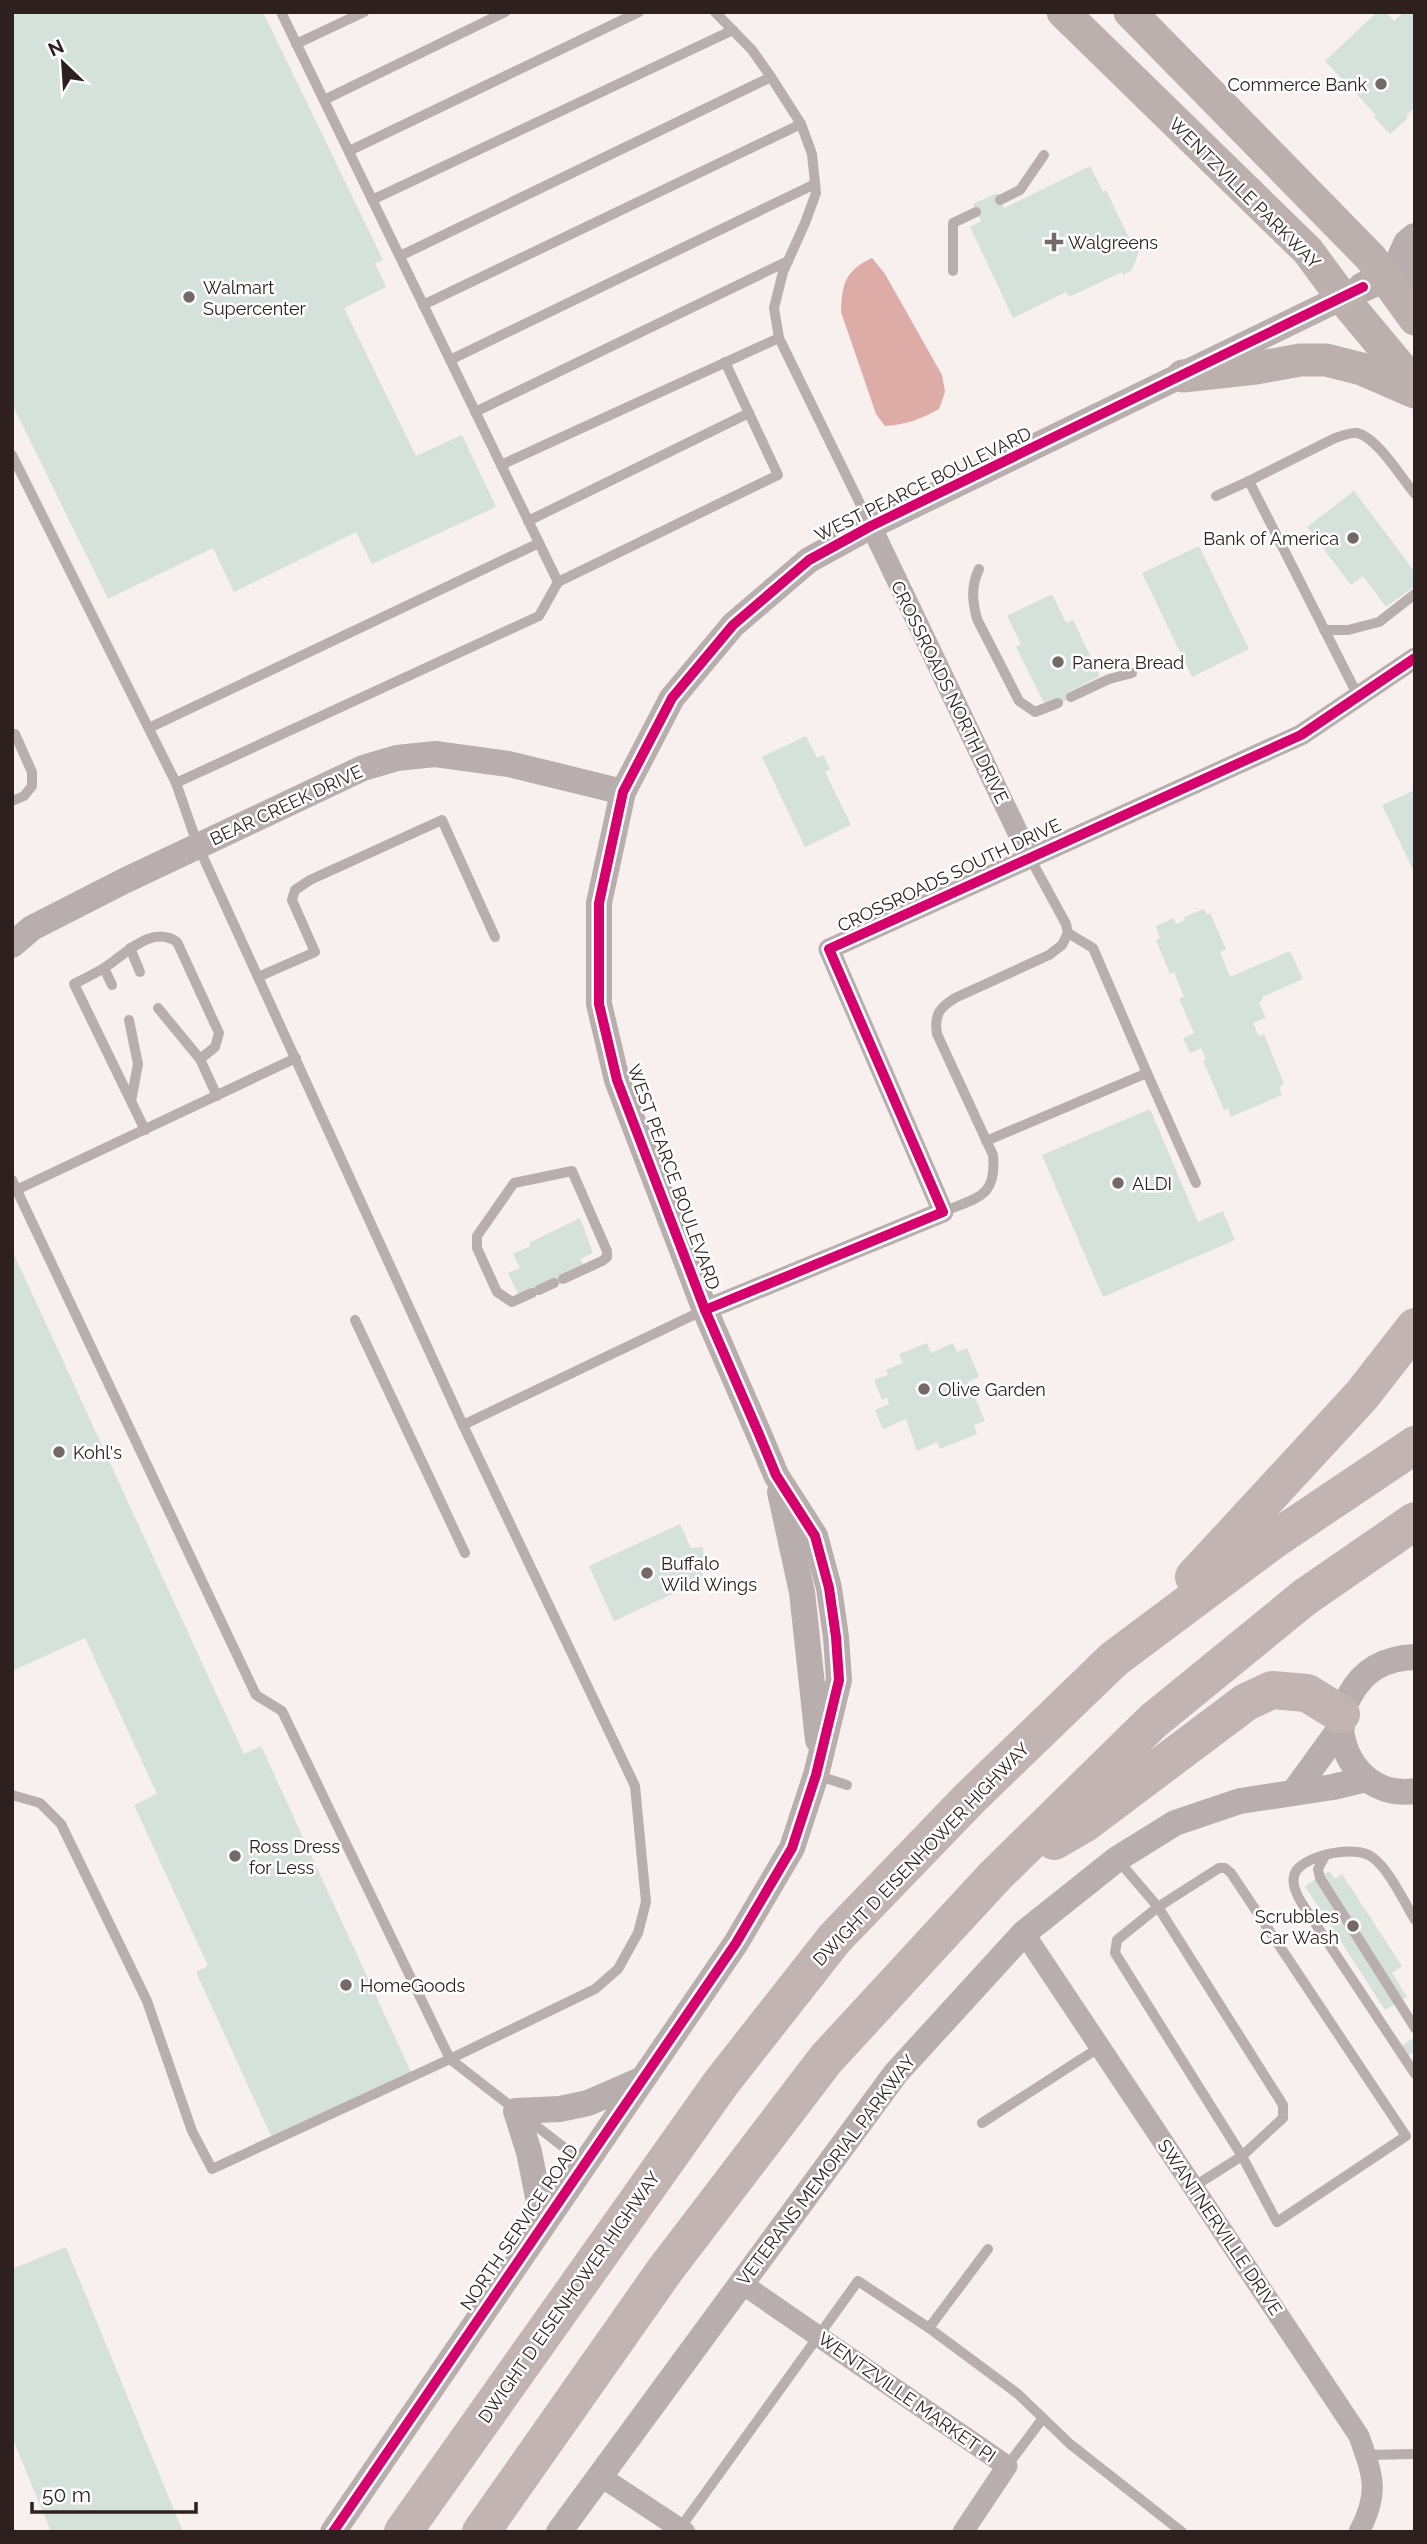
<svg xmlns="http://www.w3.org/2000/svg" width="1427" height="2544" viewBox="0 0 1427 2544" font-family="Raleway,sans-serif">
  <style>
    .water { fill: #ddaca7 }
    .building { fill: #d5e1db }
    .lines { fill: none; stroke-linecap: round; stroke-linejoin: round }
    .service { stroke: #b8aead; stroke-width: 10 }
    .minor { stroke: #b8aead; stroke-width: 21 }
    .tertiary { stroke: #b8aead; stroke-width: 26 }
    .secondary { stroke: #b7adac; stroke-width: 30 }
    .primary { stroke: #bcb0ae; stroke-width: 33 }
    .motorway { stroke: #c1b4b2; stroke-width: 38 }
    .cycleway-casing { stroke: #fff; stroke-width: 15 }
    .cycleway { stroke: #d6006c; stroke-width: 10 }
    .poi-dot { fill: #756967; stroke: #fff; stroke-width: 2.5 }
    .labels { text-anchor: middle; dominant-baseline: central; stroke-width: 5; stroke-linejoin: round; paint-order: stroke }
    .poi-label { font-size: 18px; fill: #2e201e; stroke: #fff; text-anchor: start }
    .street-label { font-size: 18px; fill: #2e201e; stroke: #fff }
  </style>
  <rect width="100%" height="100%" fill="#f8f0ee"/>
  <!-- water -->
  <path class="water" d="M872 258 885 274 942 375 945 392 939 409C921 419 905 425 885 426L876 414 841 312C842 283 845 271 872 258Z"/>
  <!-- building -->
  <g class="building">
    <polygon points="21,12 263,12 383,260 375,263 386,287 344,308 416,456 462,435 496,507 372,564 356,532 234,592 213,548 108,599 12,404 12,16"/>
    <polygon points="1377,12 1386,12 1394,21 1404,12 1415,12 1415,107 1406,116 1408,118 1390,134 1374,117 1376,115 1325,61"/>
    <polygon points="1090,166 1103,192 1106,190 1131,242 1134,241 1139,251 1132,270 1123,275 1122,272 1069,297 1066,292 1013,318 970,227 981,221 973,204 997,193 1004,208"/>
    <polygon points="1354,491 1415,572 1415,586 1386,607 1363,576 1351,585 1307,527"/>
    <polygon points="1199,546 1249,649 1192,677 1142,573"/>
    <polygon points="1052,594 1066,623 1073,620 1100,676 1068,692 1071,698 1058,704 1045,705 1016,647 1021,644 1007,616"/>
    <polygon points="806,736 817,758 823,755 830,769 825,772 851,825 805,847 762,757"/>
    <polygon points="1415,790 1415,867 1412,868 1382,805"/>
    <polygon points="1204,909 1207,915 1210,913 1226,949 1220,952 1230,977 1290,951 1303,979 1262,997 1263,1000 1259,1002 1266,1018 1253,1023 1259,1036 1264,1034 1284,1084 1279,1087 1282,1095 1231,1117 1228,1108 1224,1110 1203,1060 1206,1059 1201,1048 1190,1053 1183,1038 1194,1033 1179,999 1184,997 1174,972 1170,974 1156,940 1160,938 1156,926 1174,918 1176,924 1185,920 1184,917"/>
    <polygon points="1150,1109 1198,1222 1223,1211 1235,1240 1103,1297 1042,1155"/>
    <polygon points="580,1218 593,1253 580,1259 583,1264 564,1282 540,1292 518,1294 508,1273 520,1268 513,1254 530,1246 529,1243"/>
    <polygon points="12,1250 244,1754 261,1746 411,2072 271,2136 196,1972 208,1966 134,1805 157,1794 85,1638 12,1671"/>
    <polygon points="927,1343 931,1353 953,1343 957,1352 967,1348 979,1377 968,1382 985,1421 974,1425 977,1434 940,1449 937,1442 917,1451 906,1419 883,1429 875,1410 889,1404 887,1397 882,1400 874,1380 888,1375 886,1370 903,1363 899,1354"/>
    <polygon points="680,1524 691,1548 703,1547 704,1560 696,1561 705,1579 614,1621 589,1566"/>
    <polygon points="1329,1871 1335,1879 1342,1874 1402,1966 1392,1973 1407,1997 1385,2010 1305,1886"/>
    <polygon points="1415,2037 1415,2051 1406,2057 1400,2047"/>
    <polygon points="66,2247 183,2532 51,2532 12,2437 12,2269"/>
  </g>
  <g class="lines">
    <!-- service -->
    <g class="service">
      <polyline points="281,12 558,582 539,616 176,783 198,846 463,1425 635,1786 646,1902 638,1933 618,1969 595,1989 450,2059 584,2163"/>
      <polyline points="715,12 752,50 771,77 801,124 812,154 816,193 805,223 783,272 774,308 779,338 871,526"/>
      <polyline points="296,44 364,12"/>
      <polyline points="324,100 505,12"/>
      <polyline points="349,151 639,12"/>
      <polyline points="372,200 733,30"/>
      <polyline points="1000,200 1020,190 1044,155"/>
      <polyline points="400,256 771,77"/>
      <polyline points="953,271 953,223 976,212"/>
      <polyline points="423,305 801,124"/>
      <polyline points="450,360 815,184"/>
      <polyline points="475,412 788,261"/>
      <polyline points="12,455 176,783"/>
      <polyline points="501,465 779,338"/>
      <path d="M1249 481 1335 438C1342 436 1350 432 1357 433 1377 437 1402 479 1415 494"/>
      <polyline points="1216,496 1249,481 1358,696"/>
      <polyline points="528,521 749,413"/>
      <path d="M979 569C971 586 972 600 977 619L1019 701 1035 712 1058 703"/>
      <polyline points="558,582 778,475 725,362"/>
      <polyline points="1324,630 1348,630 1379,622 1415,594"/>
      <polyline points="1071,697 1109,679 1132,673"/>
      <polyline points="149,728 539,543"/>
      <polyline points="12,801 24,796 32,786 32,772 15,734"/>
      <polyline points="130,948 140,972"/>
      <polyline points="104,968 112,985"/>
      <polyline points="258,977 315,952 292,900 295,890 310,880 442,820 495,937"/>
      <polyline points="158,1008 200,1059"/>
      <polyline points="129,1020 138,1064 131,1101"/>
      <polyline points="1147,1073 1196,1183"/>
      <path d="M145 1130 74 984C84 979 94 974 104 968 125 955 151 924 177 942L219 1033 215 1047 200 1059 217 1096"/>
      <polyline points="986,1141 1147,1073 1093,948 1068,933"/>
      <polyline points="12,1180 256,1695 282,1711 450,2059 212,2169 192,2131 147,2001 61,1824 40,1803 12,1795"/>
      <polyline points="12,1192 296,1058"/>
      <path d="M943 1212C977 1197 997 1198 993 1155L937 1034C934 1015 939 1008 955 998L1049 955 1062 945 1068 933 1066 924 1030 858"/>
      <polyline points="539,1290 554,1283"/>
      <polyline points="532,1293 512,1302 497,1292 477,1248 477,1236 514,1183 572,1171 607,1251 607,1257 602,1261 563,1279"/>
      <polyline points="355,1320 465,1553"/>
      <polyline points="463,1425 704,1310"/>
      <polyline points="816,1775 847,1785"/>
      <polyline points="1325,1856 1318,1869 1320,1878 1415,2028"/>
      <polyline points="1117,1859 1158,1907 1219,1868 1225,1868 1231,1873 1406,2136 1277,2222 1242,2156 1193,2187"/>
      <polygon points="1158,1907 1283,2105 1283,2118 1242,2156 1115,1953 1117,1940"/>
      <path d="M1415 1920C1404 1902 1389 1869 1372 1857 1356 1845 1308 1854 1296 1871 1290 1881 1296 1893 1301 1902L1415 2074"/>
      <polyline points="982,2123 1100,2047"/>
      <polyline points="929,2328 1018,2394 1070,2444 1182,2532"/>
      <polyline points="1366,2455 1415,2454"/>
      <polyline points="1007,2466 1043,2418"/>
      <polyline points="678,2531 858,2281 929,2328 988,2249"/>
    </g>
    <!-- minor -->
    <g class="minor">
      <polyline points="871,526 1030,858"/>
      <polyline points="705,1310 943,1212 829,949 1301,735 1415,658"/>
      <path d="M1024 1933 1359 2436C1373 2476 1380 2492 1359 2532"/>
      <polyline points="741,2283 1007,2466 963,2532"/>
      <polyline points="600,2476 685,2532"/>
    </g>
    <!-- tertiary -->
    <g class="tertiary">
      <polyline points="12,945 32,928 124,881 363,768 397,758 435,754 509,764 623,792"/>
      <polyline points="780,1492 802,1592 818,1740"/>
      <path d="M1415 1657C1385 1658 1364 1669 1350 1695 1347 1701 1342 1709 1341 1715 1337 1759 1370 1798 1415 1791"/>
      <polyline points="1294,1792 1342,1726"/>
      <polyline points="543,2222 529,2152 516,2111 560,2109 588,2103 641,2080"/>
      <polyline points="333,2532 736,1943 792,1848 816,1775 839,1680 836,1637 829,1588 815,1536 776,1475 758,1432 705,1310 617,1080 599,1004 599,903 623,792 672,698 733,625 809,560 871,526 1359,289"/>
      <polyline points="559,2532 896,2073 1024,1933 1117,1859 1175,1823 1240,1801 1333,1787 1366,1779"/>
    </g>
    <!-- secondary -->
    <g class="secondary">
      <polyline points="1395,273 1408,244 1415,238"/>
      <polyline points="1363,287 1395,273 1415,275"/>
    </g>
    <!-- primary -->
    <g class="primary">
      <polyline points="1063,12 1308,251 1341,296 1415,385"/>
      <polyline points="1130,12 1371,258 1415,319"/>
      <polyline points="1183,376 1256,368 1300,360 1326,360 1362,369 1415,392"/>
    </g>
    <!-- motorway -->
    <g class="motorway">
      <polyline points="1194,1577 1362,1395 1415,1327"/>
      <polyline points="1054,1841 1085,1823 1246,1702 1272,1690 1307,1693 1341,1714"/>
      <polyline points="403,2532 721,2083 835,1938 970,1798 1114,1659 1272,1541 1415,1445"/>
      <polyline points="481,2532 665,2270 826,2059 995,1876 1153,1721 1305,1597 1415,1521"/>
    </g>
    <!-- cycleway casing -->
    <g class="cycleway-casing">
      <g id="cycleway">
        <polyline points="705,1310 943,1212 829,949 1301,735 1415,658"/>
        <polyline points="333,2532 736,1943 792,1848 816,1775 839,1680 836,1637 829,1588 815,1536 776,1475 758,1432 705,1310 617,1080 599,1004 599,903 623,792 672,698 733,625 809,560 871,526 1363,287"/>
      </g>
    </g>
    <!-- cycleway -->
    <use href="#cycleway" class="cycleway"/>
  </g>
  <!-- markers -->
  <g class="poi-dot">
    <circle cx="1381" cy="84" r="7"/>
    <path d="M1050.5 231.5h7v7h7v7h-7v7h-7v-7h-7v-7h7z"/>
    <circle cx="189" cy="297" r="7"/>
    <circle cx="1353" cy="538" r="7"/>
    <circle cx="1058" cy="662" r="7"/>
    <circle cx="1118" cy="1183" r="7"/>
    <circle cx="924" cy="1389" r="7"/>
    <circle cx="59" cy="1452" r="7"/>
    <circle cx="647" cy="1573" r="7"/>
    <circle cx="235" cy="1856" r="7"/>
    <circle cx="1353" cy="1926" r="7"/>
    <circle cx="346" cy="1985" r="7"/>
  </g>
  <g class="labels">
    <!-- poi labels -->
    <g class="poi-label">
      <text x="1367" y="84" text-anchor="end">Commerce Bank</text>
      <text x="1068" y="242">Walgreens</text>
      <text x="203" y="287">Walmart<tspan x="203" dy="21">Supercenter</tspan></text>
      <text x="1339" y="538" text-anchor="end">Bank of America</text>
      <text x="1072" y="662">Panera Bread</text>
      <text x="1132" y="1183">ALDI</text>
      <text x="938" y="1389">Olive Garden</text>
      <text x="73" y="1452">Kohl's</text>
      <text x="661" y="1563">Buffalo<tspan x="661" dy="21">Wild Wings</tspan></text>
      <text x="249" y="1846">Ross Dress<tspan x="249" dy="21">for Less</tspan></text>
      <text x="1339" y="1916" text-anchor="end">Scrubbles<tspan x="1339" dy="21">Car Wash</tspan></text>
      <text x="360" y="1985">HomeGoods</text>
    </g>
    <!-- street labels -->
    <g class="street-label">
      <text transform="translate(1245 193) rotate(45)">WENTZVILLE PARKWAY</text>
      <text transform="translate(923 484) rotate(-26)">WEST PEARCE BOULEVARD</text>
      <text transform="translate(950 692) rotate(64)">CROSSROADS NORTH DRIVE</text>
      <text transform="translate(286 805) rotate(-25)">BEAR CREEK DRIVE</text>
      <text transform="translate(949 875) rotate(-25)">CROSSROADS SOUTH DRIVE</text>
      <text transform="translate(674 1177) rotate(70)">WEST PEARCE BOULEVARD</text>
      <text transform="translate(921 1854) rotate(-46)">DWIGHT D EISENHOWER HIGHWAY</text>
      <text transform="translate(826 2170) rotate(-53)">VETERANS MEMORIAL PARKWAY</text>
      <text transform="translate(519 2227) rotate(-56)">NORTH SERVICE ROAD</text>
      <text transform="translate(1220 2227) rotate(56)">SWANTNERVILLE DRIVE</text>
      <text transform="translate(569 2297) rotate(-55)">DWIGHT D EISENHOWER HIGHWAY</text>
      <text transform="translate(907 2397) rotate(35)">WENTZVILLE MARKET PI</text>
    </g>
  </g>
  <!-- border -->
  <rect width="1427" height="2544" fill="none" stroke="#2e201e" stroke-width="28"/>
  <!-- north arrow -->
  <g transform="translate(63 63) rotate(335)" stroke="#ffffff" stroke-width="5" paint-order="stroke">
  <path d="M0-5L12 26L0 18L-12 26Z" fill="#2e201e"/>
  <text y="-10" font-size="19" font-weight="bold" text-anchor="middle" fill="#2e201e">N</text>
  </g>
  <!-- scale -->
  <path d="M32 2502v10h164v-10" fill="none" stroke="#2e201e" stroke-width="3.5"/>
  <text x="42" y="2502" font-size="21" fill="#2e201e" stroke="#ffffff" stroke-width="5" paint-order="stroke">50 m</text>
</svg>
